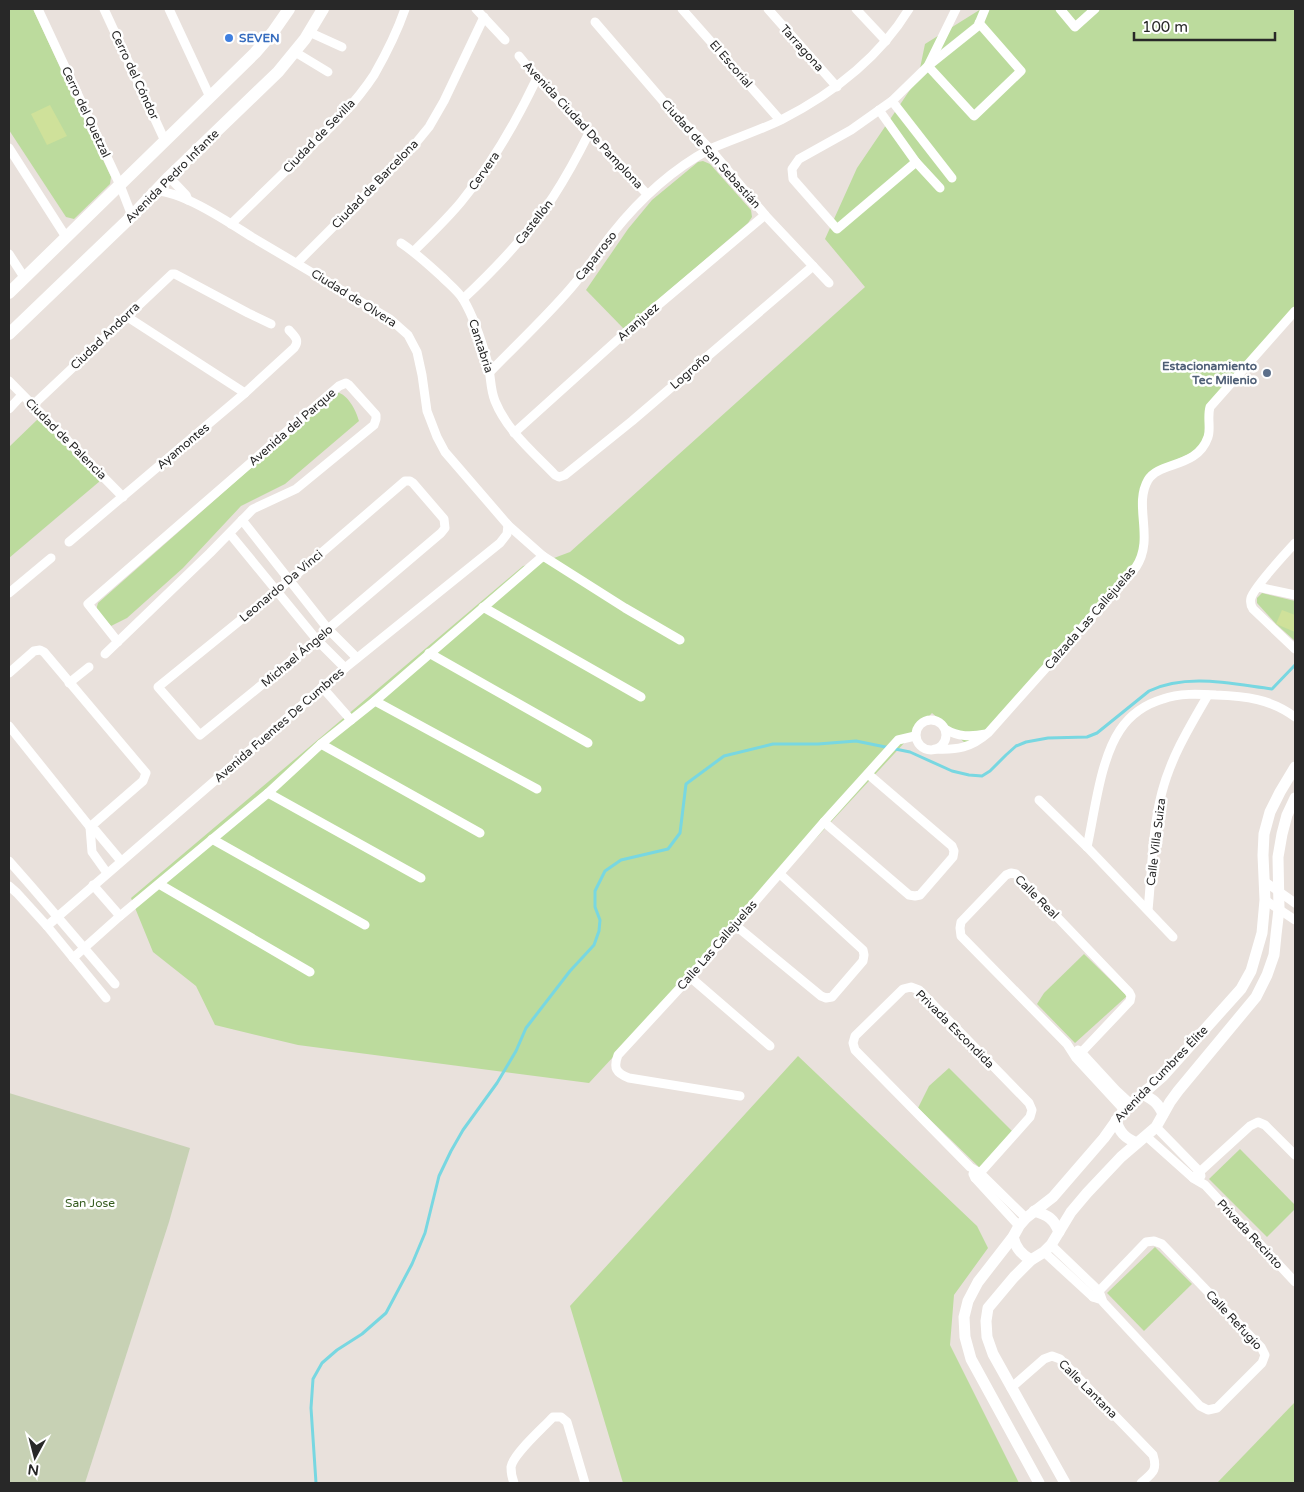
<svg xmlns="http://www.w3.org/2000/svg" width="1304" height="1492" viewBox="0 0 1304 1492" font-family="'Varela Round',sans-serif">
  <style>
    .green { fill: #bcdb9d }
    .cemetery { fill: #c7d1b4 }
    .pitch { fill: #cfe19a }
    .lines { fill: none; stroke-linecap: round; stroke-linejoin: round }
    .stream { stroke: #78d7e1; stroke-width: 3 }
    .minor { stroke: #fff; stroke-width: 9 }
    .tertiary { stroke: #fff; stroke-width: 11 }
    .secondary { stroke: #fff; stroke-width: 12 }
    .shop-dot { fill: #3f7fe0; stroke: #fff; stroke-width: 2 }
    .service-dot { fill: #5c6f8a; stroke: #fff; stroke-width: 2 }
    .labels { text-anchor: middle; dominant-baseline: central; stroke-width: 5; stroke-linejoin: round; paint-order: stroke }
    .shop-label { font-size: 12px; font-weight: bold; fill: #366cbe; stroke: #fff; text-anchor: start }
    .street-label { font-size: 12px; fill: #282828; stroke: #fff }
    .service-label { font-size: 12px; font-weight: bold; fill: #4e5e75; stroke: #fff; text-anchor: end }
    .park-label { font-size: 12px; fill: #375d21; stroke: #fff }
  </style>
  <rect width="100%" height="100%" fill="#e9e1dc"/>
  <!-- green -->
  <g class="green">
    <polygon points="9,9 33,9 111,177 110,184 74,219 66,217 9,130"/>
    <polygon points="981,9 1295,9 1295,308 1208,409 1209,434 1201,448 1176,460 1146,481 1142,539 1136,565 987,734 965,743 932,713 589,1083 298,1045 215,1025 196,986 153,952 131,898 523,566 546,561 570,552 865,287 825,239 857,168 918,78 925,44"/>
    <polygon points="703,161 710,164 751,210 752,217 748,223 624,329 586,290 628,229 652,200 698,162"/>
    <path d="M337 392C348 395 356 410 359 421L285 484 241 506 183 568 127 618 111 626 96 610 98 603Z"/>
    <polygon points="39,418 100,481 9,558 9,447"/>
    <polygon points="1262,593 1295,601 1295,641 1276,624 1257,603 1257,598"/>
    <polygon points="1084,954 1127,996 1075,1043 1037,1004 1044,993"/>
    <polygon points="798,1056 977,1226 988,1248 954,1295 950,1345 1019,1483 623,1483 570,1306"/>
    <polygon points="949,1068 1013,1132 980,1168 918,1108 929,1086"/>
    <polygon points="1240,1149 1295,1205 1295,1209 1267,1237 1209,1179"/>
    <polygon points="1155,1247 1192,1284 1144,1331 1107,1293"/>
    <polygon points="1295,1402 1295,1483 1217,1483"/>
  </g>
  <!-- cemetery -->
  <polygon class="cemetery" points="9,1093 190,1148 169,1222 85,1483 9,1483"/>
  <!-- pitch -->
  <g class="pitch">
    <polygon points="50,105 67,136 47,145 31,114"/>
    <polygon points="1282,610 1295,615 1295,632 1276,624"/>
  </g>
  <g class="lines">
    <!-- stream -->
    <path class="stream" d="M316 1483 311 1408 313 1379 322 1363 337 1350 362 1334 386 1313 412 1264 425 1233 439 1176 451 1151 463 1130 497 1083 516 1051 526 1028 570 971 594 945 599 931 600 920 595 907V891L605 871 621 860 668 849 680 833 686 784 724 756 773 744H818L856 741 910 752 952 771 969 775 982 776 990 771 1006 755 1016 746 1026 742 1048 738 1087 737 1097 733 1149 691C1187 673 1232 684 1272 689L1295 665"/>
    <!-- minor -->
    <g class="minor">
      <polyline points="38,9 120,185 132,216"/>
      <polyline points="104,9 165,141"/>
      <polyline points="169,9 210,97"/>
      <polyline points="476,9 505,40"/>
      <polyline points="682,9 780,120"/>
      <polyline points="768,9 837,87"/>
      <polyline points="856,9 886,41"/>
      <polyline points="956,9 928,66 974,116 1021,71 979,23"/>
      <polyline points="1060,9 1075,27 1095,9"/>
      <polyline points="595,22 663,101 710,149 765,215 829,283"/>
      <polyline points="309,32 342,47"/>
      <polyline points="295,52 328,72"/>
      <polyline points="519,56 537,78 647,194"/>
      <polyline points="892,101 952,178"/>
      <polyline points="879,110 916,162"/>
      <polyline points="9,148 66,237"/>
      <polyline points="169,177 186,195 188,200"/>
      <polyline points="940,188 916,162 837,229 793,179 792,169 799,159 851,130 892,101 928,66 978,26 985,9"/>
      <path d="M156 191C184 192 228 222 252 237 298 264 344 292 390 319L408 335 417 352 422 375 427 411 437 437 445 452 508 525 543 556 625 608 680 640"/>
      <path d="M231 224C256 200 280 176 305 152 330 128 355 104 374 75 386 54 397 32 405 9"/>
      <path d="M401 243C416 253 429 265 442 277 449 284 458 291 463 299 475 319 482 342 488 364 491 376 490 389 495 401 507 431 534 453 555 475L559 477 565 475 632 421 813 266"/>
      <path d="M414 251C430 235 447 219 461 202 492 164 516 122 537 78"/>
      <polyline points="9,254 24,277"/>
      <polyline points="297,263 411,149 429,127 444,101 484,17"/>
      <path d="M463 299C496 268 528 235 553 197 566 177 578 155 589 133"/>
      <polyline points="126,316 245,393"/>
      <path d="M490 372C517 344 545 318 570 289 585 272 598 252 612 234 639 200 671 170 710 149 733 139 758 131 781 120 832 94 879 58 909 9"/>
      <polyline points="9,381 123,497"/>
      <polyline points="32,406 172,274 175,274 248,313 271,324"/>
      <polyline points="9,409 22,395"/>
      <polyline points="514,433 625,333 765,215"/>
      <polygon points="405,481 410,481 413,483 444,519 445,528 441,533 328,629 317,640 200,735 158,687 290,580"/>
      <polyline points="242,520 328,629 357,658"/>
      <polyline points="230,534 317,640 345,668"/>
      <path d="M69 542 245 393 294 348C300 340 295 337 289 330"/>
      <path d="M1295 543C1286 553 1254 587 1251 598 1250 602 1251 606 1253 609L1295 649"/>
      <polyline points="1258,587 1295,595"/>
      <polyline points="9,593 51,558"/>
      <polyline points="483,607 641,697"/>
      <polyline points="429,653 588,743"/>
      <polyline points="105,654 210,553 253,509 296,489 374,425 376,419 376,415 349,385 346,383 339,386 88,604 118,642"/>
      <polyline points="9,673 34,651 40,650 44,652 146,773 143,781 90,827"/>
      <polyline points="69,683 89,667"/>
      <polyline points="322,687 351,720"/>
      <polyline points="375,701 537,789"/>
      <circle cx="931" cy="735" r="15"/>
      <polyline points="9,726 90,827 95,830 121,861"/>
      <path d="M945 729C958 737 971 737 986 734"/>
      <polyline points="321,744 480,833"/>
      <path d="M935 749C957 750 971 748 988 733L1136 567C1155 538 1133 506 1148 480 1159 461 1197 469 1208 437 1211 429 1207 417 1210 407L1295 311"/>
      <polyline points="268,793 421,878"/>
      <polyline points="1039,800 1087,847 1173,937"/>
      <polyline points="824,822 909,895 915,896 920,895 953,857 954,851 952,846 868,774"/>
      <polyline points="90,827 92,852 107,873"/>
      <polyline points="212,839 365,925"/>
      <path d="M1087 847C1095 811 1100 760 1120 730 1130 715 1146 704 1163 699 1179 693 1199 694 1216 695 1245 696 1271 699 1295 717"/>
      <polyline points="9,861 31,886 115,984"/>
      <polyline points="1264,881 1295,903"/>
      <polyline points="159,884 310,972"/>
      <polyline points="93,885 120,916"/>
      <polyline points="9,886 17,893 47,926 106,998"/>
      <polyline points="1265,900 1295,920"/>
      <path d="M1148 910C1152 871 1152 830 1162 792 1171 757 1190 726 1208 695"/>
      <polyline points="735,925 821,996 826,998 832,997 863,961 864,955 863,950 780,874"/>
      <polyline points="47,926 345,668 500,543 507,534 508,525"/>
      <polyline points="73,958 120,916 268,793 321,744 375,701 543,556"/>
      <polyline points="690,977 770,1046"/>
      <polyline points="1078,1050 1081,1052 1116,1090 1130,1103"/>
      <polyline points="1076,1058 1130,1001 1131,996 1129,992 1016,874 1011,873 1006,875 961,922 960,928 961,936 1067,1044 1076,1058 1124,1110"/>
      <path d="M740 1096 629 1078C616 1073 613 1068 618 1055L690 977 824 822 898 740 915 736"/>
      <polyline points="1156,1127 1200,1172 1201,1176"/>
      <polyline points="1146,1136 1193,1178 1205,1185 1295,1282"/>
      <polyline points="973,1174 975,1178 1019,1226"/>
      <polyline points="975,1178 980,1173 1030,1117 1032,1110 1029,1103 919,990 911,987 903,989 855,1036 853,1043 855,1050 970,1167 980,1173 1026,1218"/>
      <polyline points="1193,1178 1250,1126 1258,1122 1265,1125 1295,1155"/>
      <polyline points="1051,1245 1099,1291 1103,1302 1200,1406 1208,1410 1217,1408 1262,1363 1265,1355 1261,1347 1162,1244 1154,1241 1146,1242 1099,1291 1093,1297"/>
      <polyline points="1044,1252 1093,1297 1099,1299"/>
      <path d="M1011 1388 1044 1359 1052 1356 1060 1359 1153 1455C1158 1471 1152 1473 1141 1483"/>
      <path d="M514 1483C512 1478 511 1473 511 1467 513 1454 543 1428 553 1417H561L567 1422 585 1483"/>
    </g>
    <!-- tertiary -->
    <g class="tertiary">
      <path d="M1142 1094C1153 1099 1158 1103 1163 1114"/>
      <path d="M1116 1120C1119 1132 1125 1138 1137 1143"/>
      <path d="M1034 1211C1048 1215 1054 1219 1059 1232"/>
      <path d="M1013 1237C1016 1248 1021 1254 1031 1260"/>
      <polyline points="1039,1483 971,1359 965,1337 964,1317 968,1301 978,1282 1013,1237 1019,1226 1026,1218 1053,1197 1104,1138 1124,1110 1163,1076 1241,989 1251,971 1262,933 1265,900 1263,855 1264,834 1270,812 1280,792 1295,767"/>
      <polyline points="1065,1483 993,1354 987,1337 986,1321 988,1308 1014,1277 1031,1260 1044,1252 1051,1245 1071,1212 1087,1193 1121,1157 1156,1127 1170,1102 1178,1091 1256,997 1267,975 1274,955 1276,935 1279,909 1278,857 1282,834 1287,815 1295,798"/>
    </g>
    <!-- secondary -->
    <g class="secondary">
      <polyline points="9,293 255,53 273,32 289,9"/>
      <polyline points="9,334 132,216 169,177 278,72 305,39 323,9"/>
    </g>
  </g>
  <!-- markers -->
  <circle class="shop-dot" cx="229" cy="38" r="5"/>
  <circle class="service-dot" cx="1267" cy="373" r="5"/>
  <g class="labels">
    <!-- shop labels -->
    <g class="shop-label">
      <text x="239" y="38">SEVEN</text>
    </g>
    <!-- street labels -->
    <g class="street-label">
      <text transform="translate(802 48) rotate(48)">Tarragona</text>
      <text transform="translate(731 64) rotate(49)">El Escorial</text>
      <text transform="translate(135 75) rotate(65)">Cerro del Cóndor</text>
      <text transform="translate(86 112) rotate(65)">Cerro del Quetzal</text>
      <text transform="translate(583 125) rotate(47)">Avenida Ciudad De Pamplona</text>
      <text transform="translate(319 136) rotate(-46)">Ciudad de Sevilla</text>
      <text transform="translate(711 154) rotate(48)">Ciudad de San Sebastián</text>
      <text transform="translate(484 171) rotate(-55)">Cervera</text>
      <text transform="translate(172 176) rotate(-45)">Avenida Pedro Infante</text>
      <text transform="translate(375 184) rotate(-46)">Ciudad de Barcelona</text>
      <text transform="translate(534 222) rotate(-52)">Castellón</text>
      <text transform="translate(596 256) rotate(-52)">Caparroso</text>
      <text transform="translate(354 298) rotate(32)">Ciudad de Olvera</text>
      <text transform="translate(638 322) rotate(-41)">Aranjuez</text>
      <text transform="translate(105 336) rotate(-44)">Ciudad Andorra</text>
      <text transform="translate(481 346) rotate(72)">Cantabria</text>
      <text transform="translate(690 371) rotate(-41)">Logroño</text>
      <text transform="translate(292 427) rotate(-41)">Avenida del Parque</text>
      <text transform="translate(66 439) rotate(45)">Ciudad de Palencia</text>
      <text transform="translate(183 446) rotate(-40)">Ayamontes</text>
      <text transform="translate(281 586) rotate(-40)">Leonardo Da Vinci</text>
      <text transform="translate(1090 618) rotate(-49)">Calzada Las Callejuelas</text>
      <text transform="translate(297 656) rotate(-40)">Michael Ángelo</text>
      <text transform="translate(279 725) rotate(-41)">Avenida Fuentes De Cumbres</text>
      <text transform="translate(1156 842) rotate(-83)">Calle Villa Suiza</text>
      <text transform="translate(1037 897) rotate(45)">Calle Real</text>
      <text transform="translate(717 945) rotate(-49)">Calle Las Callejuelas</text>
      <text transform="translate(955 1029) rotate(45)">Privada Escondida</text>
      <text transform="translate(1161 1074) rotate(-46)">Avenida Cumbres Élite</text>
      <text transform="translate(1250 1234) rotate(47)">Privada Recinto</text>
      <text transform="translate(1234 1320) rotate(47)">Calle Refugio</text>
      <text transform="translate(1088 1389) rotate(45)">Calle Lantana</text>
    </g>
    <!-- service labels -->
    <g class="service-label">
      <text x="1257" y="366">Estacionamiento<tspan x="1257" dy="14">Tec Milenio</tspan></text>
    </g>
    <!-- park labels -->
    <g class="park-label">
      <text x="90" y="1203">San Jose</text>
    </g>
  </g>
  <!-- border -->
  <rect width="1304" height="1492" fill="none" stroke="#282828" stroke-width="20"/>
  <!-- north arrow -->
  <g transform="translate(35 1457) rotate(187)" stroke="#ffffff" stroke-width="4" paint-order="stroke">
  <path d="M0-4L9 19L0 12L-9 19Z" fill="#282828"/>
  <text y="-8" font-size="14" font-weight="bold" text-anchor="middle" fill="#282828">N</text>
  </g>
  <!-- scale -->
  <path d="M1134 32v8h141v-8" fill="none" stroke="#282828" stroke-width="2.5"/>
  <text x="1142" y="32" font-size="15" fill="#282828" stroke="#ffffff" stroke-width="4" paint-order="stroke">100 m</text>
</svg>
